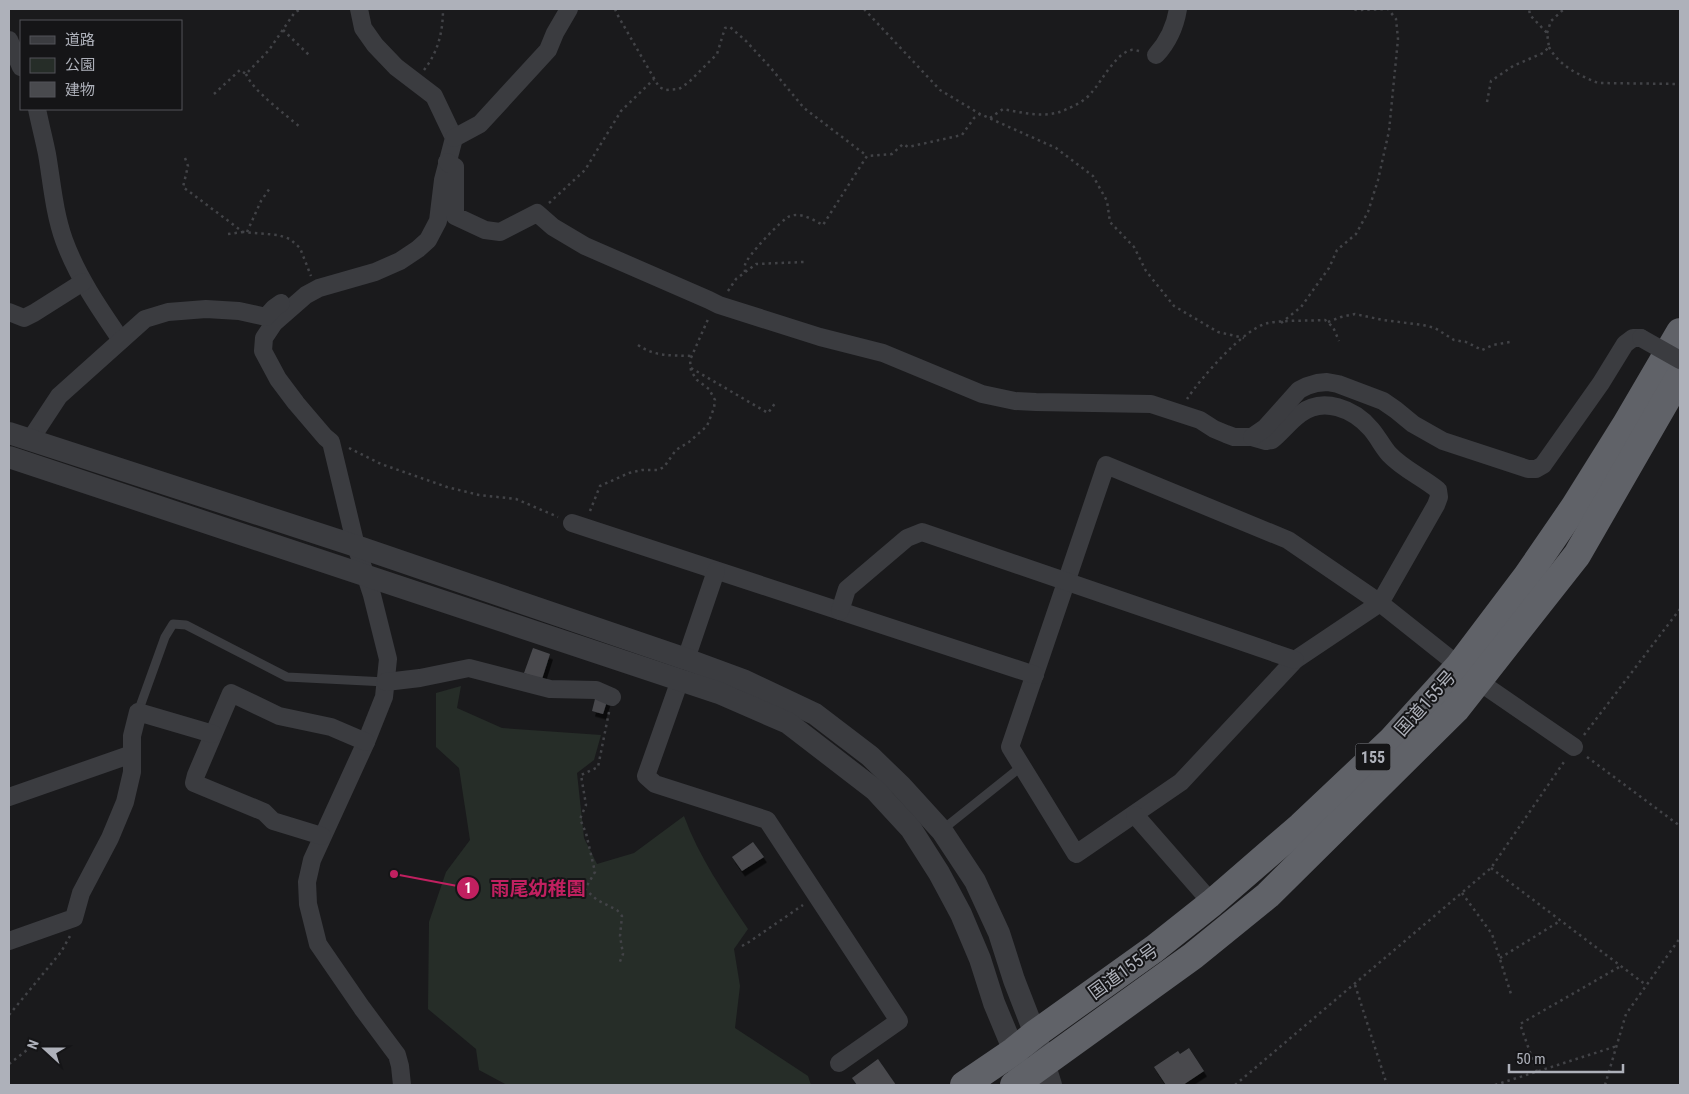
<svg xmlns="http://www.w3.org/2000/svg" width="1689" height="1094" viewBox="0 0 1689 1094" font-family="'Roboto Condensed','Noto Sans JP',sans-serif">
  <style>
    .green { fill: #262d28 }
    .building { fill: #494a4e; filter: url(#shadow) }
    .lines { fill: none; stroke-linecap: round; stroke-linejoin: round }
    .path { stroke: #424347; stroke-width: 2.5; stroke-dasharray: 2.5 4; stroke-linecap: butt }
    .service { stroke: #3b3c40; stroke-width: 9 }
    .minor { stroke: #3b3c40; stroke-width: 18 }
    .tertiary { stroke: #3b3c40; stroke-width: 22 }
    .trunk { stroke: #606268; stroke-width: 28 }
    .minor-bridge { stroke: #3b3c40; stroke-width: 18 }
    .labels { text-anchor: middle; dominant-baseline: central; stroke-width: 4; stroke-linejoin: round; paint-order: stroke }
    .shield { fill: #151517; stroke: #808289; stroke-width: 1 }
    .shield-label { font-size: 16px; font-weight: bold; fill: #aeb1ba }
    .street-label { font-size: 18px; fill: #aeb1ba; stroke: #151517 }
    .leader { fill: none; stroke: #c12060; stroke-width: 2 }
    .callout-dot { fill: #c12060; stroke: #151517; stroke-width: 2 }
    .mark-label { font-size: 15px; text-anchor: middle; font-weight: bold; fill: #fff }
    .callout-label { font-size: 19px; text-anchor: middle; font-weight: bold; fill: #c12060; stroke: #151517; stroke-width: 4; stroke-linejoin: round; paint-order: stroke }
  </style>
  <defs>
    <filter id="shadow"><feDropShadow dx="3" dy="5.5" stdDeviation="0" flood-color="#0009"/></filter>
  </defs>
  <rect width="100%" height="100%" fill="#1a1a1c"/>
  <!-- green -->
  <path class="green" d="M461 686 457 708 502 728 601 735 594 760 577 773 584 838 597 864 634 853 684 816C699 857 724 893 748 929L734 949 740 986 735 1028 808 1076 811 1085H507L479 1070 476 1049 428 1009 429 922 446 872 470 840 459 768 436 747V693Z"/>
  <!-- building -->
  <g class="building">
    <polygon points="533,648 550,654 542,679 524,673"/>
    <polygon points="596,695 608,698 603,714 592,711"/>
    <polygon points="753,842 764,857 742,871 732,857"/>
    <polygon points="1189,1048 1204,1071 1183,1085 1166,1085 1154,1067 1178,1051 1180,1054"/>
    <polygon points="878,1059 896,1085 857,1085 852,1078"/>
  </g>
  <g class="lines">
    <!-- path -->
    <g class="path">
      <polyline points="615,9 617,14 659,87 666,90 679,89 689,82 717,54 725,28 730,27 746,41 770,67 804,108 867,156"/>
      <polyline points="864,9 940,90 980,114 1056,148 1093,176 1107,201 1110,222 1134,247 1146,271 1174,306 1218,332 1244,338"/>
      <polyline points="283,30 309,55"/>
      <polyline points="1547,33 1551,21 1564,9"/>
      <path d="M1549 47C1559 66 1579 75 1598 83L1680 84"/>
      <path d="M424 70C438 52 443 32 443 9"/>
      <path d="M246 74C253 91 285 114 300 127"/>
      <polyline points="214,94 240,70 246,74 269,50 295,12 302,9"/>
      <polyline points="1487,102 1491,81 1513,66 1543,53 1549,47 1547,33 1530,15 1529,9"/>
      <path d="M990 118 1003 109C1024 113 1047 119 1067 109 1075 106 1087 99 1092 92 1102 81 1115 54 1131 50 1134 49 1138 51 1142 52"/>
      <polyline points="185,158 188,166 183,187 243,232 278,235 290,239 300,248 311,276"/>
      <polyline points="549,203 585,170 621,111 654,79"/>
      <polyline points="247,232 261,201 270,188"/>
      <polyline points="228,234 243,232"/>
      <path d="M745 272C745 270 744 267 745 265 746 257 782 219 790 216 802 212 813 220 823 225L867 156 892 154 903 144 908 147 962 135 974 118 980 114"/>
      <polyline points="728,291 736,279 756,264 804,262"/>
      <polyline points="1328,322 1341,317 1355,314 1383,320 1423,325 1435,328 1454,340 1466,342 1482,350 1493,345 1510,342"/>
      <polyline points="1281,323 1301,307 1329,268 1337,250 1356,234 1368,212 1378,180 1389,131 1398,39 1396,19 1388,9 1357,10 1351,9"/>
      <path d="M638 345C655 357 671 355 691 356"/>
      <polyline points="691,368 768,413 776,402"/>
      <path d="M1187 399C1200 379 1244 328 1268 323 1283 320 1309 321 1325 320L1333 327 1339 341"/>
      <polyline points="349,448 381,464 447,487 479,495 516,499 558,517"/>
      <polyline points="590,511 600,486 629,473 642,470 658,470 664,467 676,450 689,442 707,426 714,408 715,400 709,389 697,380 691,371 690,360 709,317"/>
      <polyline points="609,712 598,767 581,775 586,805 580,819 586,833 595,872 585,889 597,900 617,910 622,916 620,936 623,954 619,964"/>
      <polyline points="1584,735 1680,609"/>
      <polyline points="1587,757 1680,826"/>
      <polyline points="1491,868 1646,985"/>
      <polyline points="1462,893 1492,934 1511,994"/>
      <polyline points="742,946 749,942 803,905"/>
      <polyline points="1500,958 1560,921"/>
      <polyline points="1355,985 1387,1085"/>
      <polyline points="9,1015 61,952 70,936"/>
      <polyline points="9,1064 31,1047"/>
      <polyline points="1537,1072 1520,1024 1621,966"/>
      <polyline points="1235,1085 1491,868 1566,759"/>
      <polyline points="1495,1085 1617,1046"/>
      <polyline points="1605,1085 1626,1014 1680,938"/>
    </g>
    <!-- service -->
    <g class="service">
      <polyline points="138,712 165,637 173,624 186,625 287,677 386,682"/>
      <polyline points="942,830 1022,766"/>
    </g>
    <!-- minor -->
    <g class="minor">
      <polyline points="359,9 363,28 375,45 396,67 434,96 454,138 443,180 438,221 428,240 418,249 400,261 375,272 319,288 306,295 274,323 264,338 263,351 278,379 296,403 325,437 331,442 356,546 372,595 388,659 384,697 366,742 312,860 307,882 308,904 318,944 362,1008 397,1055 400,1066 402,1085"/>
      <polyline points="9,40 21,67"/>
      <path d="M1156 55C1169 41 1175 27 1178 9"/>
      <path d="M37 109C40 124 44 139 47 154 52 183 54 212 64 240 77 276 99 308 121 340"/>
      <polyline points="454,138 480,124 548,50 555,33 569,9"/>
      <path d="M447 162 455 167V216L485 230 500 232 537 213 553 227 585 246 709 300 719 305 820 337 883 353 982 394 1015 401 1036 402 1151 404 1200 420 1214 429 1226 434 1234 437H1252L1266 441 1272 440C1282 432 1289 422 1300 414 1323 396 1354 409 1371 429 1378 437 1382 446 1389 454 1403 469 1422 477 1438 490L1439 497 1436 505 1380 603 1295 660 1181 782 1076 854 1010 747 1106 465 1288 540 1380 603 1478 681 1574 747"/>
      <polyline points="9,312 24,318 34,313 83,282"/>
      <polyline points="1252,437 1265,428 1299,390 1307,386 1317,383 1327,382 1338,384 1383,401 1396,410 1413,424 1443,441 1528,469 1536,469 1543,465 1601,383 1625,344 1633,338 1641,338"/>
      <polyline points="30,440 59,396 145,319 168,312 206,309 239,311 266,317 274,308 281,303"/>
      <polyline points="572,523 1035,675"/>
      <polyline points="840,611 847,589 907,538 922,532 1295,660"/>
      <polyline points="686,659 716,571"/>
      <polyline points="680,680 646,776 655,784 767,820 899,1021 839,1063"/>
      <polyline points="386,682 420,678 469,668 550,689 596,690 612,697"/>
      <polyline points="9,797 132,754"/>
      <polyline points="1135,815 1212,903"/>
      <polyline points="322,836 273,821 264,812 194,783 196,775 231,693 279,716 331,727 366,742"/>
      <polyline points="9,941 74,918 81,893 110,838 125,802 132,772 132,736 138,712 213,734"/>
    </g>
    <!-- tertiary -->
    <g class="tertiary">
      <polyline points="9,433 356,546 686,659 743,680 815,714 870,756 901,786 942,831 975,881 999,933 1014,980 1035,1034 1051,1085"/>
      <polyline points="9,457 719,693 788,723 875,790 911,829 939,873 961,914 980,959 994,1003 1014,1051 1018,1067"/>
    </g>
    <!-- trunk -->
    <g class="trunk">
      <polyline points="964,1085 1014,1051 1035,1034 1154,949 1212,903 1301,826 1392,740 1459,666 1527,576 1575,506 1625,426 1680,332"/>
      <polyline points="1014,1085 1193,956 1268,895 1456,709 1577,555 1680,376"/>
    </g>
    <!-- minor-bridge -->
    <polyline class="minor-bridge" points="1641,338 1680,360"/>
  </g>
  <g class="labels">
    <!-- shield labels -->
    <rect class="shield" x="1355.5" y="743.5" width="35" height="27" rx="4"/>
    <g class="shield-label">
      <text x="1373" y="757">155</text>
    </g>
    <!-- street labels -->
    <g class="street-label">
      <text transform="translate(1425 703) rotate(-48)">国道155号</text>
      <text transform="translate(1123 971) rotate(-36)">国道155号</text>
    </g>
  </g>
  <!-- callouts -->
  <path class="leader" d="M394 874L468 888"/>
  <g class="callout-dot">
    <circle cx="394" cy="874" r="5"/>
    <circle cx="468" cy="888" r="12"/>
  </g>
  <g class="mark-label">
    <text x="468" y="893">1</text>
  </g>
  <g class="callout-label">
    <text x="538" y="895">雨尾幼稚園</text>
  </g>
  <!-- border -->
  <rect width="1689" height="1094" fill="none" stroke="#aeb1ba" stroke-width="20"/>
  <!-- legend -->
  <rect x="20" y="20" width="162" height="90" fill="#151517" stroke="#525358"/>
  <rect x="30" y="36" width="25" height="8" fill="#3b3c40" stroke="#525358"/>
  <text x="65" y="45" font-size="15" fill="#aeb1ba">道路</text>
  <rect x="30" y="58" width="25" height="15" fill="#262d28" stroke="#525358"/>
  <text x="65" y="70" font-size="15" fill="#aeb1ba">公園</text>
  <rect x="30" y="82" width="25" height="15" fill="#494a4e" stroke="#525358"/>
  <text x="65" y="95" font-size="15" fill="#aeb1ba">建物</text>
  <!-- north arrow -->
  <g transform="translate(45 1049) rotate(291)" stroke="#151517" stroke-width="4" paint-order="stroke">
  <path d="M0-4L9 19L0 12L-9 19Z" fill="#aeb1ba"/>
  <text y="-8" font-size="14" font-weight="bold" text-anchor="middle" fill="#aeb1ba">N</text>
  </g>
  <!-- scale -->
  <path d="M1509 1064v8h114v-8" fill="none" stroke="#aeb1ba" stroke-width="2.5"/>
  <text x="1516" y="1064" font-size="15" fill="#aeb1ba" stroke="#151517" stroke-width="4" paint-order="stroke">50 m</text>
</svg>
